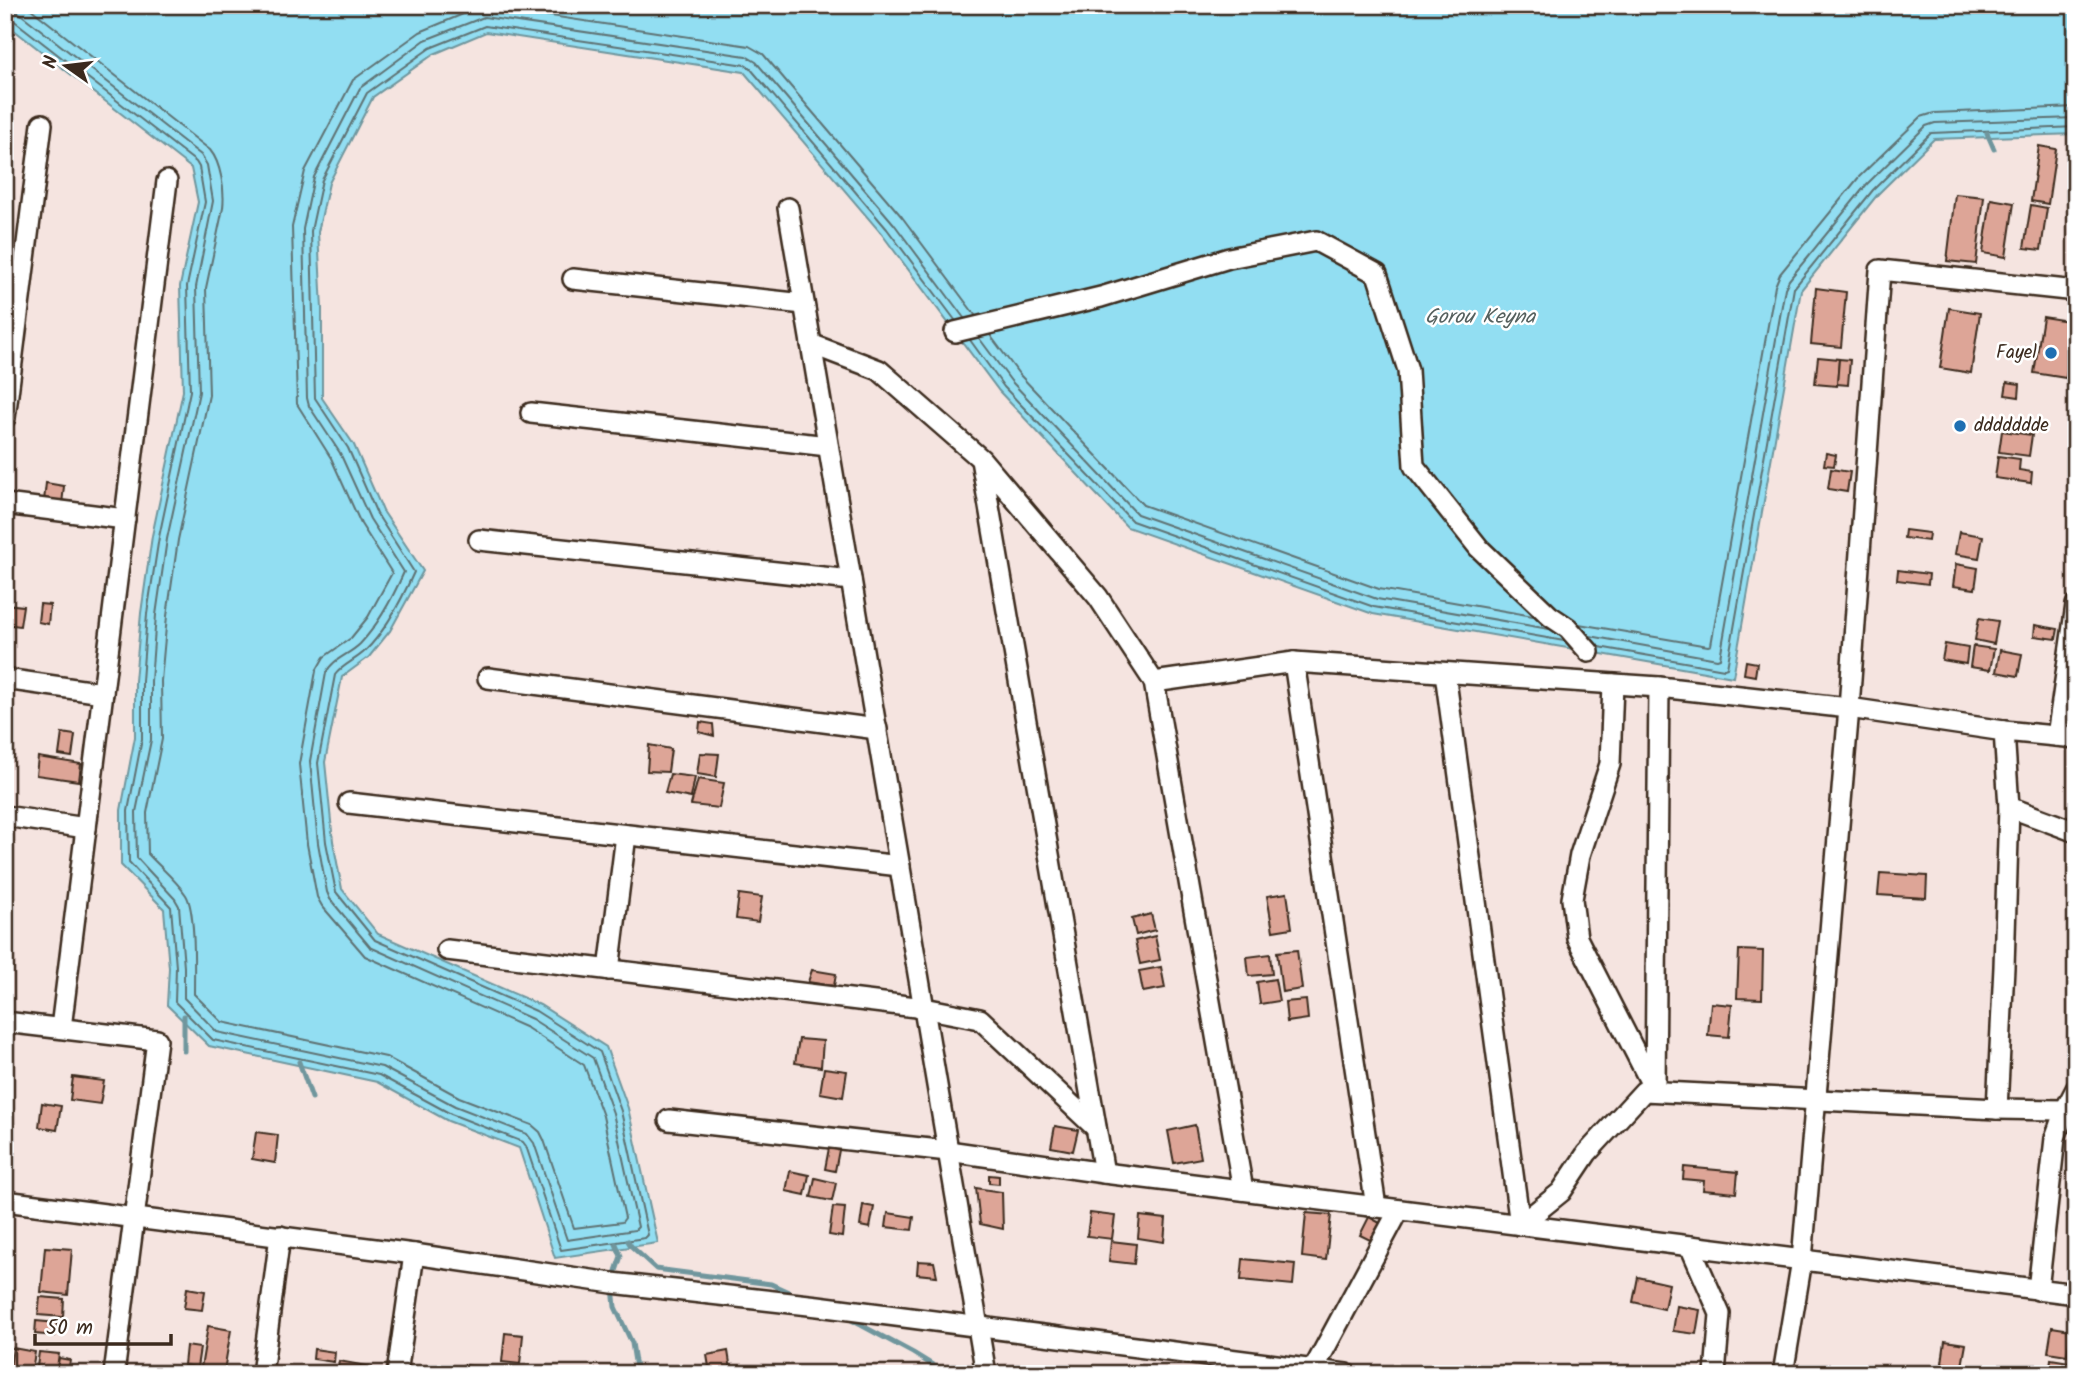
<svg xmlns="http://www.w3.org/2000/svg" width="2081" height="1379" viewBox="0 0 2081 1379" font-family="Kalam,sans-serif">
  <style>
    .water { fill: #92def2; stroke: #6f969d; stroke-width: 2 }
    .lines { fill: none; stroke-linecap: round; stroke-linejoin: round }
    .shore { stroke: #5e7273; stroke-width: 2 }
    .stream { stroke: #6f969d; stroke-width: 5 }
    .building { fill: #dda597; stroke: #3b2a1e; stroke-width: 2 }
    .minor-casing { stroke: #3b2a1e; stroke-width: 24 }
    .minor { stroke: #fff; stroke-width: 19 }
    .poi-dot { fill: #1f6fb2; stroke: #fff; stroke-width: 2.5 }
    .labels { text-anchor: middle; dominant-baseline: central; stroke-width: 5; stroke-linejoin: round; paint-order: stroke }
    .poi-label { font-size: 19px; fill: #3b2a1e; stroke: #fff; text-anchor: end }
    .water-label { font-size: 21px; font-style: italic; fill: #55605e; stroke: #fff }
  </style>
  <rect width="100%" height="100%" fill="#f5e4e0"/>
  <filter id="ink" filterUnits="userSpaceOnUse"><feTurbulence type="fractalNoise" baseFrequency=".0143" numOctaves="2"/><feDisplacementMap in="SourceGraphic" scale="14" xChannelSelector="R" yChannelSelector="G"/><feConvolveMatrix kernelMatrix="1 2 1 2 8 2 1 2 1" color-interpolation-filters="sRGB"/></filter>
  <g filter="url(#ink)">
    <!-- water -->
    <polygon class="water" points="5,5 2076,5 2076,134 1934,139 1878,194 1801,290 1733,677 1373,614 1127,527 999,391 881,233 744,72 486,32 434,54 373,97 329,183 318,232 322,309 322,398 354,445 383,511 423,571 390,631 369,657 342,677 325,762 333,841 342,889 378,934 540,1005 606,1047 628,1108 658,1243 555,1258 519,1148 448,1121 377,1082 209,1046 167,1005 169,968 164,909 121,865 121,810 135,737 135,681 141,613 152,536 183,391 180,286 198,202 191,168 5,23"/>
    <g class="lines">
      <!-- shore -->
      <g class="shore">
        <path d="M26 5 210 150C221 163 225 191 223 208L206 288 209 395 178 540 167 616 161 681 162 739 147 813 148 854C160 867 176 880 186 895 196 911 194 973 194 994L222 1022 386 1057 459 1097 532 1125 540 1132 544 1140 574 1228 622 1222 625 1218 603 1116 584 1065 527 1028 365 956 322 906 317 897 307 844 299 764 316 671 324 657 351 638 368 617 392 573 361 524 331 458 297 404 292 227 305 171 353 80 420 32 480 7H491L749 46 763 54 902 217 975 315"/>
        <path d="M5 9 18 12 201 155 207 165 213 201 196 287 199 392 167 539 156 615 151 681V740L136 812 137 858 175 899 179 906 184 967V998L217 1032 382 1067 455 1106 527 1134 534 1143 567 1240 635 1230 638 1227 613 1113 593 1058 532 1019 370 947 330 899 327 892 318 843 310 761 326 673C332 659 349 655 360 644 379 624 393 597 404 572L370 519 340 453 309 406 307 398 303 229 314 177 360 88 425 40 484 17 746 56 756 62 894 224 964 318"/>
        <path d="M5 18 12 19 196 162 199 167 205 202 187 286 190 391 159 537 147 614 142 681V739L128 811 129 862 171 907 176 967 175 1002 213 1040 379 1075 451 1114 523 1142 526 1146 561 1250 645 1238 648 1235 621 1111 600 1052 536 1011 375 940 336 892 326 842 318 763 335 675C342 665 356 660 365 651 386 631 402 599 414 572L377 514 348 448 315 398 311 231 322 180 367 93 430 48 485 26 745 65 750 68 887 229 955 320"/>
        <polyline points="990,335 1019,374 1143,505 1379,589 1533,616"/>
        <polyline points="979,338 1011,381 1137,514 1377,599 1549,629"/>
        <polyline points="970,340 1004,387 1132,521 1374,607 1564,641"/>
        <polyline points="1579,624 1708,646 1711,645 1775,286 1780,274 1859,177 1921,117 1934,113 2076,107"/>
        <polyline points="1590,636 1717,659 1720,658 1785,288 1789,280 1867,184 1926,126 1935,123 2076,118"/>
        <polyline points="1599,647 1724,669 1727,668 1794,288 1873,190 1931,133 2076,127"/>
      </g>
      <!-- stream -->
      <g class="stream">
        <polyline points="1987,133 1994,149"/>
        <polyline points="184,1016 184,1051"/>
        <polyline points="299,1062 312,1098"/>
        <polyline points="628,1241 631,1246 656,1269 771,1284 795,1295"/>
        <polyline points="614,1277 621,1256 616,1244"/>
        <polyline points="613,1287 615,1307 632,1343 637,1374"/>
        <polyline points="846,1317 913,1353 947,1374"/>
      </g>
    </g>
    <!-- building -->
    <g class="building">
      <polygon points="2039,146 2056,149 2048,204 2031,201"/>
      <polygon points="1955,194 1984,197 1976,264 1947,261"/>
      <polygon points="1991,199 2014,203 2006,257 1983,253"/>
      <polygon points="2031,205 2047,208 2041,250 2024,248"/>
      <polygon points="1816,288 1846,292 1841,347 1811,344"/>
      <polygon points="1949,308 1980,313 1971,373 1940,368"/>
      <polygon points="2043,317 2075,322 2066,378 2034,373"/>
      <polygon points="1818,357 1839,359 1837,386 1815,384"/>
      <polygon points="1839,359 1850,360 1848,385 1837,384"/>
      <polygon points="2007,382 2020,384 2019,397 2005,395"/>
      <polygon points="2002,431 2032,435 2029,456 1999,452"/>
      <polygon points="1826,453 1836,455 1834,466 1824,465"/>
      <polygon points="1998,456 2020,459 2019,470 2032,472 2031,483 1995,478"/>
      <polygon points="1831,469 1850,472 1847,492 1828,489"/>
      <polygon points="46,483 64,486 62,504 44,501"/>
      <polygon points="1905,530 1929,533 1928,541 1904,538"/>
      <polygon points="1959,532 1983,536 1979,558 1955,554"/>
      <polygon points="1956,564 1978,568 1975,589 1953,586"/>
      <polygon points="1898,570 1929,574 1928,584 1897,580"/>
      <polygon points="5,604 23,606 20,626 5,624"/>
      <polygon points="40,604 50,605 48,624 38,622"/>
      <polygon points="1979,618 1998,621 1994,644 1975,640"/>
      <polygon points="2035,625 2058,629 2056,639 2034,636"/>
      <polygon points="1945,644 1968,648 1966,664 1942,660"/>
      <polygon points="1973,646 1994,649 1990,670 1970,667"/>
      <polygon points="2000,650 2022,654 2018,676 1996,672"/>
      <polygon points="1746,661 1757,663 1755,676 1744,674"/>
      <polygon points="700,722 713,724 714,736 699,732"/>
      <polygon points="62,733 75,735 72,757 59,755"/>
      <polygon points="649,745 671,749 668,772 647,771"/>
      <polygon points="700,753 719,754 716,777 697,774"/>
      <polygon points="38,757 81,764 79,781 36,775"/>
      <polygon points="670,774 695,777 691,798 665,793"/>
      <polygon points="698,779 724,783 719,808 691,805"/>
      <polygon points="1880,873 1927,876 1926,898 1878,895"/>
      <polygon points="1287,893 1292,928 1273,931 1267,896"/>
      <polygon points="739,894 762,897 758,922 736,919"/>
      <polygon points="1151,914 1155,930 1136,935 1132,919"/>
      <polygon points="1155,936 1160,960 1140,964 1135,941"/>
      <polygon points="1297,950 1302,989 1282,992 1277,952"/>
      <polygon points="1739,950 1763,951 1762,999 1737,998"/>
      <polygon points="1270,954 1272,974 1249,976 1247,957"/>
      <polygon points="1161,967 1165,988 1143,992 1139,971"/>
      <polygon points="812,970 836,974 834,986 808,982"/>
      <polygon points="1275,979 1279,1001 1260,1004 1257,982"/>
      <polygon points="1306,1000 1308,1019 1287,1022 1285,1002"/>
      <polygon points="1711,1003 1732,1005 1729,1037 1708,1035"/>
      <polygon points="799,1039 823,1041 821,1067 795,1063"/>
      <polygon points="824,1068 847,1071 843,1097 820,1093"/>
      <polygon points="73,1077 104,1081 100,1104 70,1100"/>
      <polygon points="42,1103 61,1106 57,1130 39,1127"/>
      <polygon points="1195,1125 1201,1158 1174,1163 1168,1131"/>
      <polygon points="1055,1126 1078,1130 1073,1151 1051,1147"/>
      <polygon points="256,1132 278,1135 275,1163 252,1159"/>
      <polygon points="829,1148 839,1150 835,1171 825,1169"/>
      <polygon points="1684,1167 1738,1172 1736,1193 1703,1190 1704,1181 1683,1179"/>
      <polygon points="790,1171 809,1175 805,1195 786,1191"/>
      <polygon points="989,1175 999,1176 999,1184 989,1183"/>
      <polygon points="815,1178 836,1183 832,1201 811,1197"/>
      <polygon points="976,1188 1002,1192 1003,1229 980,1224"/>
      <polygon points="2072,1191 2076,1191 2076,1216 2067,1214"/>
      <polygon points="863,1205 874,1207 870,1228 860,1226"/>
      <polygon points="833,1207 845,1208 842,1237 829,1235"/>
      <polygon points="888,1213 914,1217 912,1230 886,1227"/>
      <polygon points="1090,1213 1115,1216 1112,1239 1087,1236"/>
      <polygon points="1306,1213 1331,1215 1326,1260 1302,1257"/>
      <polygon points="1140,1216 1166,1219 1164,1242 1138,1238"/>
      <polygon points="1369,1217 1380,1223 1370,1240 1360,1235"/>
      <polygon points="1111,1241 1136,1244 1134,1264 1109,1261"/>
      <polygon points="45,1247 72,1249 68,1295 41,1292"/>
      <polygon points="1243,1259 1295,1264 1293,1285 1241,1280"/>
      <polygon points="918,1261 934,1262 937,1276 917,1274"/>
      <polygon points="1638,1277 1669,1284 1664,1309 1633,1302"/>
      <polygon points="187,1288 205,1291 202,1310 184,1308"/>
      <polygon points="40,1297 64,1299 63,1317 38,1315"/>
      <polygon points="1677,1306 1700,1310 1696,1334 1673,1331"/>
      <polygon points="36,1321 57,1323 55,1336 35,1334"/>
      <polygon points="208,1326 231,1330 224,1371 201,1368"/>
      <polygon points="2052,1327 2071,1330 2067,1355 2048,1352"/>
      <polygon points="505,1333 523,1335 520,1364 502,1362"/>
      <polygon points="1945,1341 1966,1344 1962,1366 1942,1363"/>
      <polygon points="186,1346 200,1348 197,1367 184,1365"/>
      <polygon points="13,1348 35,1352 32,1371 10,1368"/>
      <polygon points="314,1349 335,1352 334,1362 313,1359"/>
      <polygon points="728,1351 731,1370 710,1373 707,1355"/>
      <polygon points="39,1352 59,1354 56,1374 36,1374"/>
      <polygon points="59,1358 70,1360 68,1374 56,1374"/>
      <polygon points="2051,1359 2076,1363 2076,1374 2049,1374"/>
      <polygon points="339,1361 361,1365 360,1374 337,1374"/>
      <polygon points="361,1365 372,1367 371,1374 360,1374"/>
      <polygon points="463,1365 495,1369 495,1374 462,1374"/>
      <polygon points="175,1369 197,1373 197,1374 174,1374"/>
    </g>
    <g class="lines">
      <!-- minor casing -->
      <g class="minor-casing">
        <g id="minor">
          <polyline points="788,208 986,1374"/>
          <polyline points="573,279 804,304"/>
          <polyline points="955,332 1101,297 1229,258 1316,241 1377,274 1408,370 1414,466 1479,548 1550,616 1568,628 1589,652"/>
          <polyline points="811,344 879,370 981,459 1098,597 1154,682 1294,662 1659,687 1849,708 2004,731 2076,738"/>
          <polyline points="531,413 828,446"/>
          <polyline points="5,418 42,124"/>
          <polyline points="981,460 1104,1173"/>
          <polyline points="5,504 125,519"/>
          <polyline points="479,540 851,580"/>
          <polyline points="1294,662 1376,1207"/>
          <polyline points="1445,673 1520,1225"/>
          <polyline points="488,678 877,729"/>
          <polyline points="5,679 103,693"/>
          <polyline points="1154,682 1243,1190"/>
          <polyline points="1613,684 1610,764 1580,855 1572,899 1577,938 1655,1091"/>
          <polyline points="2057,736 2076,605"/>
          <polyline points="349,803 900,866"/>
          <polyline points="2009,807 2076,832"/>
          <polyline points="5,816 86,828"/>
          <polyline points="447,950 924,1008 980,1019 1096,1128"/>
          <polyline points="609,970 626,835"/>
          <polyline points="5,1022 157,1040 114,1374"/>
          <polyline points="61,1028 167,181"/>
          <polyline points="1655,1086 1659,687"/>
          <polyline points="1997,1109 2004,967 2009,807 2004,731"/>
          <polyline points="669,1120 948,1151 1104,1173 2076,1294"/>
          <polyline points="5,1201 414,1254 612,1283 818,1306 1346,1374"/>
          <polyline points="1520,1225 1561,1192 1587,1153 1644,1091 1997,1109 2065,1110"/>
          <polyline points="1690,1246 1720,1314 1715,1374"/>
          <polyline points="2038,1290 2055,1138 2065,1110 2076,1089"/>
          <polyline points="262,1374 280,1236"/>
          <polyline points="397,1374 414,1254"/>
          <polyline points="1311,1374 1399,1210"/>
          <polyline points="1783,1374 1802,1260 1849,708 1880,270 2076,291"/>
        </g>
      </g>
      <!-- minor -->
      <use href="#minor" class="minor"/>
    </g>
  </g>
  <!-- markers -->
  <g class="poi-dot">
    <circle cx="2051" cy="353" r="7"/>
    <circle cx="1960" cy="426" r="7"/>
  </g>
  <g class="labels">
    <!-- poi labels -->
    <g class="poi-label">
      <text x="2037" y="353">Fayel</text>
      <text x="1974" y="426" text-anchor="start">ddddddde</text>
    </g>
    <!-- water labels -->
    <g class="water-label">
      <text x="1480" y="317">Gorou Keyna</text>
    </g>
  </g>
  <!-- margin -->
  <rect width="2081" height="1379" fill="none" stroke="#fff" stroke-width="28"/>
  <rect x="14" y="14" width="2053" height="1351" fill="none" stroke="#3b2a1e" stroke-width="2.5" filter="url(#ink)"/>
  <!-- north arrow -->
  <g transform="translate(66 66) rotate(284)" stroke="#ffffff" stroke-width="5" paint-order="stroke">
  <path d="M0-5L12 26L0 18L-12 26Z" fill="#3b2a1e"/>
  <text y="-10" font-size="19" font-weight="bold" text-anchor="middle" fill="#3b2a1e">N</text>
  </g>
  <!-- scale -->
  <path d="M35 1334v10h136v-10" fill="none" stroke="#3b2a1e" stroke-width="3.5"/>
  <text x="46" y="1334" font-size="21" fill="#3b2a1e" stroke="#ffffff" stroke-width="5" paint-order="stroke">50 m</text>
</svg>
